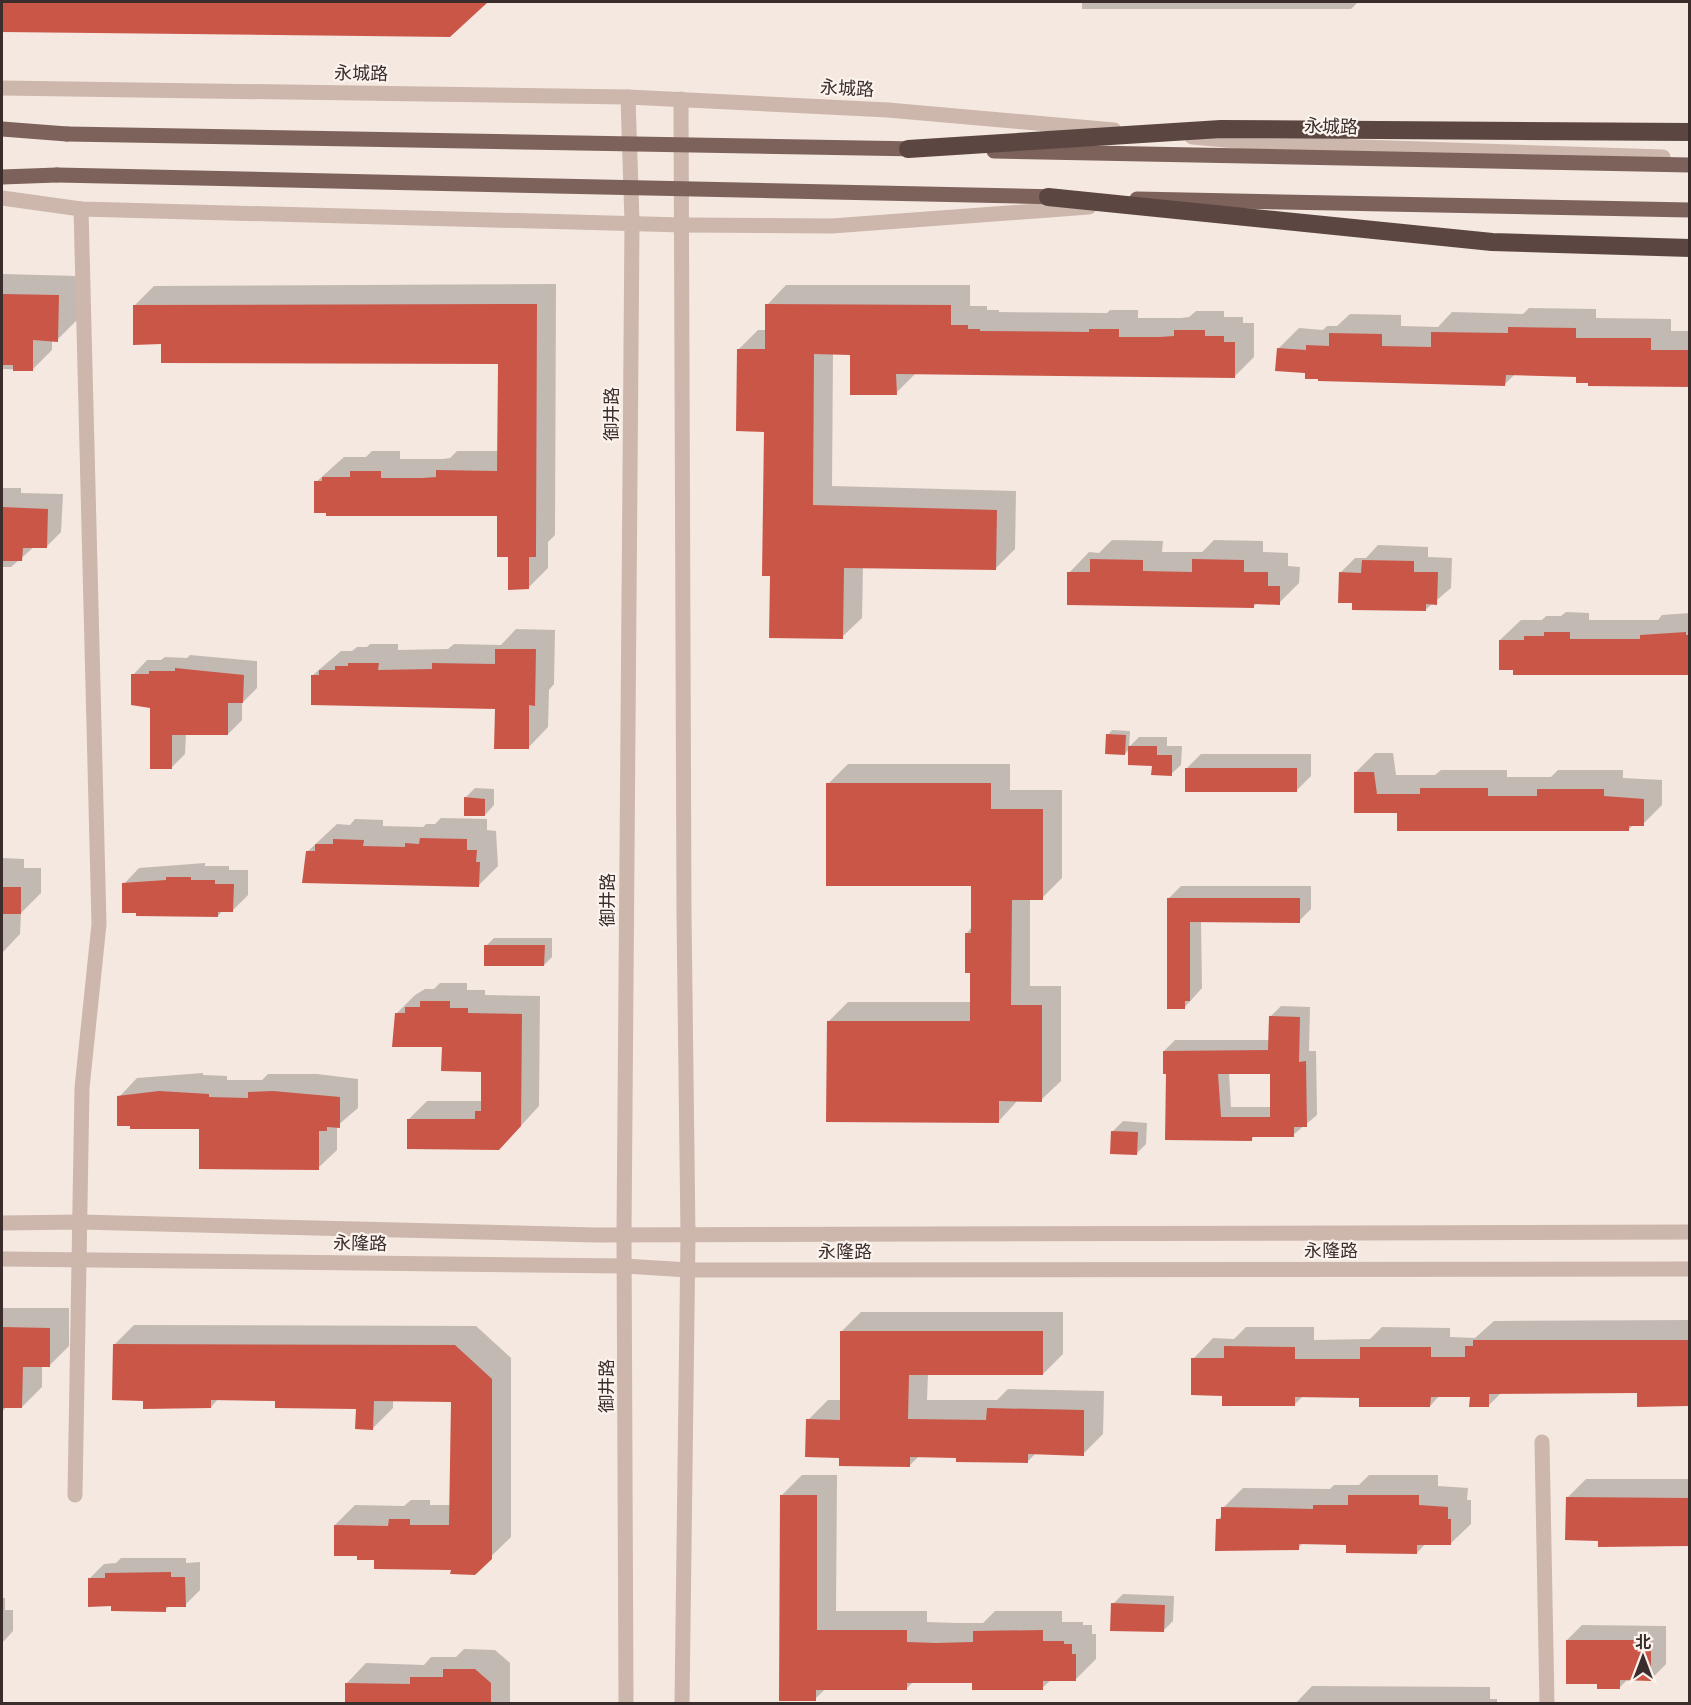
<svg xmlns="http://www.w3.org/2000/svg" width="1691" height="1705" viewBox="0 0 1691 1705" font-family="'Space Grotesk','Noto Sans SC',sans-serif">
  <style>
    .shadow { fill: #0003; fill-rule: evenodd }
    .building { fill: #ca5648; fill-rule: evenodd }
    .lines { fill: none; stroke-linecap: round; stroke-linejoin: round }
    .minor { stroke: #cdb6ab; stroke-width: 15 }
    .major { stroke: #7d625b; stroke-width: 15 }
    .major-bridge { stroke: #7d625b; stroke-width: 15 }
    .highway-bridge { stroke: #5c4641; stroke-width: 18 }
    .labels { text-anchor: middle; dominant-baseline: central; stroke-width: 4.5; stroke-linejoin: round; paint-order: stroke }
    .street-label { font-size: 18px; fill: #3b2d2b; stroke: #fbf3ed }
  </style>
  <rect width="100%" height="100%" fill="#f4e8e0"/>
  <!-- shadow -->
  <g class="shadow">
    <polygon points="2,2 485,2 450,35 2,31"/>
    <polygon points="1082,2 1358,2 1351,9 1082,9"/>
    <polygon points="2,274 78,276 77,320 57,340 52,340 52,350 32,370 2,369"/>
    <polygon points="556,284 555,535 548,542 548,568 528,588 510,555 499,515 316,482 344,457 366,457 372,451 400,451 400,459 443,459 450,458 457,451 499,451 499,362 162,343 134,306 154,286"/>
    <polygon points="786,285 970,285 970,306 987,306 987,310 999,310 999,312 1107,313 1110,310 1138,310 1138,318 1181,318 1189,317 1196,311 1224,311 1224,317 1243,317 1243,323 1254,323 1254,357 1234,377 916,373 896,393 852,353 833,353 832,486 1016,491 1015,549 995,569 863,566 862,618 842,637 771,575 765,430 738,350 758,330 766,330 767,305"/>
    <polygon points="1529,308 1596,309 1596,318 1671,319 1671,331 1690,331 1690,385 1589,385 1590,381 1577,375 1515,374 1505,384 1307,371 1279,348 1299,328 1323,330 1327,326 1337,326 1350,314 1401,315 1401,326 1438,327 1452,312 1523,314"/>
    <polygon points="2,488 21,488 21,493 63,494 61,532 46,547 34,547 11,567 2,567"/>
    <polygon points="1112,540 1163,541 1162,552 1202,552 1214,540 1263,541 1263,552 1288,553 1288,566 1300,567 1299,583 1279,603 1257,603 1253,607 1069,573 1089,552 1099,553"/>
    <polygon points="1378,545 1428,547 1428,557 1452,558 1451,588 1425,610 1353,602 1340,573 1355,558 1366,558"/>
    <polygon points="1566,612 1589,613 1589,620 1658,620 1662,615 1690,613 1690,674 1515,673 1500,640 1521,620 1542,620 1546,616 1561,616"/>
    <polygon points="516,629 555,630 554,684 549,690 548,727 528,748 496,708 313,675 341,651 352,651 357,647 367,647 370,644 398,644 398,650 448,649 454,644 501,645"/>
    <polygon points="190,655 257,661 257,688 242,703 242,720 228,734 186,734 185,754 171,768 152,706 133,675 147,660 161,660 165,657 187,658"/>
    <polygon points="1112,730 1130,731 1129,747 1139,737 1167,737 1167,746 1182,746 1181,765 1171,774 1130,748 1125,754 1108,735"/>
    <polygon points="1375,753 1393,753 1396,775 1435,775 1441,770 1507,770 1507,777 1551,777 1558,770 1623,770 1623,778 1662,780 1662,805 1643,824 1634,824 1628,830 1398,812 1356,811 1356,772"/>
    <polygon points="1201,754 1311,754 1311,776 1296,791 1186,769"/>
    <polygon points="848,764 1010,764 1010,790 1062,790 1062,878 1042,898 1030,898 1030,986 1061,986 1061,1081 1041,1100 1018,1100 998,1122 828,1022 848,1002 972,1002 972,971 967,933 972,927 972,884 828,784"/>
    <polygon points="475,788 494,789 494,805 485,815 465,798"/>
    <polygon points="441,818 487,819 487,830 496,831 498,866 478,886 307,852 337,824 350,825 355,819 383,820 383,826 423,827 426,824 435,824"/>
    <polygon points="2,858 24,859 24,868 41,868 41,893 21,913 20,934 2,953"/>
    <polygon points="205,863 205,866 229,866 229,870 248,870 248,895 233,910 223,910 218,916 124,884 139,868"/>
    <polygon points="1181,886 1311,886 1311,909 1299,921 1201,921 1202,988 1184,1008 1169,898"/>
    <polygon points="494,938 552,938 552,957 544,965 486,946"/>
    <polygon points="440,983 467,983 467,990 485,990 485,995 540,996 539,1106 517,1130 409,1119 427,1101 482,1101 482,1071 396,1014 415,995 425,989 434,989"/>
    <path d="M1281 1006 1310 1007 1309 1051H1316L1317 1115 1293 1135H1255L1251 1140 1167 1139 1168 1073 1164 1051 1175 1040H1270V1017ZM1229 1073H1271V1107H1231Z"/>
    <polygon points="203,1073 203,1075 227,1076 227,1080 262,1080 268,1074 317,1074 358,1079 358,1108 337,1126 337,1150 318,1168 119,1097 137,1078"/>
    <polygon points="1123,1121 1147,1123 1146,1144 1136,1154 1113,1131"/>
    <polygon points="2,1308 69,1308 69,1346 49,1366 42,1366 42,1387 22,1407 6,1407 2,1412"/>
    <polygon points="861,1312 1063,1312 1063,1354 1043,1374 928,1374 927,1400 997,1400 1008,1389 1104,1391 1103,1434 1083,1454 1036,1453 1027,1462 920,1455 909,1466 840,1457 808,1420 828,1400 841,1400 841,1332"/>
    <polygon points="1690,1320 1688,1405 1639,1391 1502,1392 1488,1406 1471,1396 1440,1395 1430,1406 1361,1396 1303,1396 1294,1405 1224,1394 1193,1359 1213,1338 1234,1339 1246,1327 1314,1327 1314,1340 1370,1339 1382,1327 1450,1328 1450,1337 1475,1338 1494,1321"/>
    <polygon points="134,1325 476,1326 511,1358 511,1537 474,1573 358,1554 335,1525 355,1505 404,1506 411,1500 430,1500 430,1505 451,1505 453,1401 393,1400 393,1408 373,1428 357,1407 276,1399 219,1398 211,1407 145,1399 114,1345"/>
    <polygon points="802,1475 837,1475 836,1611 927,1611 927,1622 957,1623 983,1623 995,1611 1062,1611 1062,1622 1083,1622 1083,1625 1092,1625 1092,1634 1096,1634 1096,1659 1075,1680 1051,1680 1042,1688 973,1681 914,1681 907,1688 826,1688 815,1699 782,1495"/>
    <polygon points="1369,1475 1438,1475 1438,1486 1468,1488 1467,1500 1471,1500 1471,1524 1450,1544 1426,1543 1417,1553 1347,1543 1304,1542 1298,1548 1218,1520 1223,1514 1223,1508 1243,1488 1330,1489 1334,1485 1359,1485"/>
    <polygon points="1586,1479 1690,1479 1690,1545 1600,1546 1600,1539 1567,1498"/>
    <polygon points="121,1558 186,1558 186,1563 200,1562 200,1590 185,1605 170,1605 165,1610 112,1605 89,1579 104,1564 116,1563"/>
    <polygon points="1123,1594 1174,1596 1173,1621 1163,1631 1113,1604"/>
    <polygon points="2,1598 5,1598 5,1610 13,1610 13,1631 2,1643"/>
    <polygon points="1582,1625 1666,1626 1666,1664 1651,1679 1628,1679 1620,1687 1598,1683 1567,1640"/>
    <polygon points="464,1649 495,1650 510,1663 510,1704 346,1704 346,1684 366,1663 424,1665 431,1657 456,1657"/>
    <polygon points="1312,1686 1490,1687 1490,1699 1497,1699 1497,1704 1295,1704"/>
  </g>
  <!-- building -->
  <g class="building">
    <polygon points="2,2 488,2 450,37 2,32"/>
    <polygon points="2,294 59,295 58,342 33,340 33,371 13,371 13,365 2,365"/>
    <polygon points="537,304 536,557 529,557 529,589 508,590 508,557 497,557 497,516 326,516 326,513 314,513 314,481 322,481 322,477 350,477 350,471 381,471 381,478 422,478 436,477 436,470 497,471 498,364 161,363 161,344 133,345 133,305"/>
    <polygon points="765,304 951,305 951,325 968,325 968,329 980,329 980,331 1089,332 1089,329 1119,329 1119,337 1160,337 1174,336 1174,330 1205,330 1205,336 1224,336 1224,342 1235,342 1235,378 896,374 897,395 850,395 850,355 814,354 813,505 997,510 996,570 844,568 843,639 769,638 770,576 762,576 764,432 736,431 737,349 765,349"/>
    <polygon points="1508,327 1576,328 1576,338 1651,338 1651,350 1689,350 1689,387 1588,386 1588,383 1576,383 1576,377 1506,375 1505,386 1318,381 1318,379 1305,379 1305,373 1275,371 1277,348 1306,350 1306,345 1329,346 1329,333 1382,334 1382,346 1431,347 1431,332 1508,333"/>
    <polygon points="2,507 48,509 47,548 23,548 22,561 2,561"/>
    <polygon points="1090,559 1143,560 1143,571 1192,572 1192,559 1244,560 1244,572 1268,572 1268,586 1280,586 1280,605 1254,604 1254,608 1067,605 1067,572 1090,572"/>
    <polygon points="1362,560 1414,561 1414,572 1438,572 1437,605 1426,604 1426,611 1352,610 1352,603 1338,603 1339,572 1361,573"/>
    <polygon points="1544,632 1570,632 1570,639 1640,639 1640,635 1686,632 1686,635 1689,635 1689,675 1513,675 1513,670 1499,670 1499,640 1524,640 1524,636 1544,636"/>
    <polygon points="495,649 536,649 535,706 529,705 529,749 494,749 495,709 311,705 311,675 319,675 319,670 335,670 335,666 348,666 348,663 379,663 378,670 432,669 432,663 495,664"/>
    <polygon points="175,668 244,675 243,703 228,703 228,735 172,735 172,769 150,769 150,708 131,705 131,674 149,674 149,671 175,671"/>
    <polygon points="1106,734 1126,735 1125,755 1105,754"/>
    <polygon points="1128,746 1157,746 1157,755 1172,755 1172,776 1151,775 1152,766 1128,765"/>
    <rect x="1185" y="768" width="112" height="24"/>
    <polygon points="1354,772 1374,772 1377,794 1420,794 1420,788 1488,788 1488,796 1537,796 1537,789 1604,789 1604,796 1644,799 1644,826 1629,826 1629,831 1397,831 1397,813 1354,813"/>
    <polygon points="826,783 991,783 991,809 1043,809 1043,900 1012,900 1011,1005 1042,1005 1042,1102 999,1101 999,1123 826,1122 827,1021 970,1021 970,973 965,973 965,933 971,933 971,886 826,886"/>
    <polygon points="464,797 485,799 485,816 464,816"/>
    <polygon points="420,838 467,839 467,850 477,850 476,862 480,862 479,887 302,883 306,851 315,851 315,844 333,844 333,839 364,840 363,846 405,847 405,843 419,844"/>
    <polygon points="166,877 191,877 191,880 215,880 215,884 234,884 233,912 218,912 218,917 136,916 136,913 122,913 122,883 166,880"/>
    <rect x="2" y="887" width="19" height="27"/>
    <polygon points="1167,898 1300,898 1300,923 1190,922 1190,1001 1185,1001 1185,1009 1167,1009"/>
    <polygon points="484,945 545,945 544,966 484,966"/>
    <polygon points="420,1001 450,1001 450,1008 468,1008 468,1013 522,1014 521,1126 499,1150 407,1149 407,1119 475,1119 475,1111 481,1111 481,1072 441,1071 442,1047 392,1047 395,1013 405,1013 405,1007 420,1007"/>
    <path d="M1269 1016 1300 1017 1299 1062 1306 1061 1307 1127H1294V1137H1252V1141L1165 1140 1166 1074H1163V1051L1268 1050ZM1218 1074H1270V1117H1221Z"/>
    <polygon points="159,1091 209,1094 209,1097 248,1098 248,1092 273,1091 340,1097 340,1128 327,1127 327,1131 319,1131 319,1170 199,1169 199,1129 130,1129 130,1126 117,1126 117,1096"/>
    <polygon points="1111,1131 1138,1132 1137,1155 1110,1154"/>
    <polygon points="2,1327 50,1328 50,1367 23,1367 22,1408 2,1408"/>
    <polygon points="840,1331 1043,1331 1043,1375 909,1375 908,1419 986,1420 987,1408 1084,1410 1084,1456 1028,1454 1028,1463 956,1462 956,1458 910,1457 910,1467 839,1466 839,1458 805,1457 806,1419 840,1420"/>
    <polygon points="1473,1340 1689,1340 1688,1406 1637,1407 1637,1393 1489,1394 1489,1407 1469,1407 1470,1397 1431,1397 1430,1407 1359,1407 1359,1398 1295,1397 1295,1406 1222,1406 1222,1396 1191,1395 1191,1358 1224,1358 1224,1346 1295,1347 1295,1359 1360,1359 1360,1347 1431,1347 1431,1357 1465,1357 1465,1346 1473,1346"/>
    <polygon points="113,1344 455,1345 492,1379 492,1559 475,1575 450,1574 451,1570 374,1569 374,1560 357,1560 357,1556 334,1556 334,1525 388,1526 389,1519 410,1519 410,1525 449,1525 451,1402 374,1401 373,1430 355,1429 356,1409 275,1408 275,1401 211,1400 211,1408 143,1409 143,1401 112,1400"/>
    <polygon points="780,1495 817,1495 817,1630 907,1630 907,1642 936,1643 973,1642 973,1631 1043,1630 1043,1641 1064,1641 1064,1644 1072,1644 1072,1654 1076,1654 1076,1681 1043,1681 1043,1690 972,1690 972,1683 907,1683 907,1690 816,1690 816,1701 779,1701"/>
    <polygon points="1348,1495 1419,1495 1419,1505 1448,1507 1448,1519 1451,1519 1451,1545 1417,1545 1417,1554 1346,1553 1346,1545 1299,1544 1299,1550 1215,1551 1216,1519 1221,1519 1221,1507 1313,1509 1313,1505 1348,1505"/>
    <polygon points="1566,1497 1689,1498 1689,1546 1598,1547 1598,1541 1565,1540"/>
    <polygon points="171,1572 171,1577 185,1577 186,1607 166,1607 166,1612 111,1611 111,1606 88,1607 88,1578 105,1578 105,1573"/>
    <polygon points="1111,1603 1165,1605 1164,1632 1110,1631"/>
    <polygon points="1566,1640 1651,1640 1651,1681 1620,1680 1620,1689 1597,1689 1597,1684 1566,1684"/>
    <polygon points="443,1669 475,1669 491,1683 491,1704 345,1704 345,1683 410,1684 410,1677 443,1677"/>
  </g>
  <g class="lines">
    <!-- minor -->
    <g class="minor">
      <polyline points="2,88 628,97 888,110 1114,130"/>
      <polyline points="681,99 684,914 688,1235 682,1704"/>
      <polyline points="1192,137 1269,144 1663,157"/>
      <polyline points="2,198 81,209 683,225 832,226 1089,207"/>
      <polyline points="2,1223 80,1222 596,1235 1690,1232"/>
      <polyline points="2,1259 625,1266 688,1270 1690,1269"/>
      <polyline points="1542,1442 1547,1704"/>
      <polyline points="75,1495 82,1088 99,924 81,209"/>
      <polyline points="626,1704 624,1235 632,222 628,97"/>
    </g>
    <!-- major -->
    <g class="major">
      <polyline points="2,129 67,134"/>
      <polyline points="2,177 57,175"/>
    </g>
    <!-- major-bridge -->
    <g class="major-bridge">
      <polyline points="67,134 919,149"/>
      <polyline points="994,151 1690,165"/>
      <polyline points="57,175 1059,197"/>
      <polyline points="1137,199 1690,210"/>
    </g>
    <!-- highway-bridge -->
    <g class="highway-bridge">
      <polyline points="908,149 1221,129 1690,132"/>
      <polyline points="1048,197 1492,242 1690,248"/>
    </g>
  </g>
  <g class="labels">
    <!-- street labels -->
    <g class="street-label">
      <text transform="translate(361 73) rotate(1)">永城路</text>
      <text transform="translate(847 88) rotate(3)">永城路</text>
      <text transform="translate(1331 126) rotate(2)">永城路</text>
      <text transform="translate(611 414) rotate(-90)">御井路</text>
      <text transform="translate(607 900) rotate(-90)">御井路</text>
      <text transform="translate(360 1243) rotate(1)">永隆路</text>
      <text x="1331" y="1250">永隆路</text>
      <text x="845" y="1251">永隆路</text>
      <text transform="translate(606 1386) rotate(-90)">御井路</text>
    </g>
  </g>
  <!-- border -->
  <rect width="1691" height="1705" fill="none" stroke="#3b2d2b" stroke-width="6"/>
  <!-- north arrow -->
  <g transform="translate(1643 1657)" stroke="#fbf3ed" stroke-width="4.5" paint-order="stroke">
  <path d="M0-4.5L10 22L0 15L-10 22Z" fill="#3b2d2b"/>
  <text y="-9" font-size="16" font-weight="bold" text-anchor="middle" fill="#3b2d2b">北</text>
  </g>
</svg>
